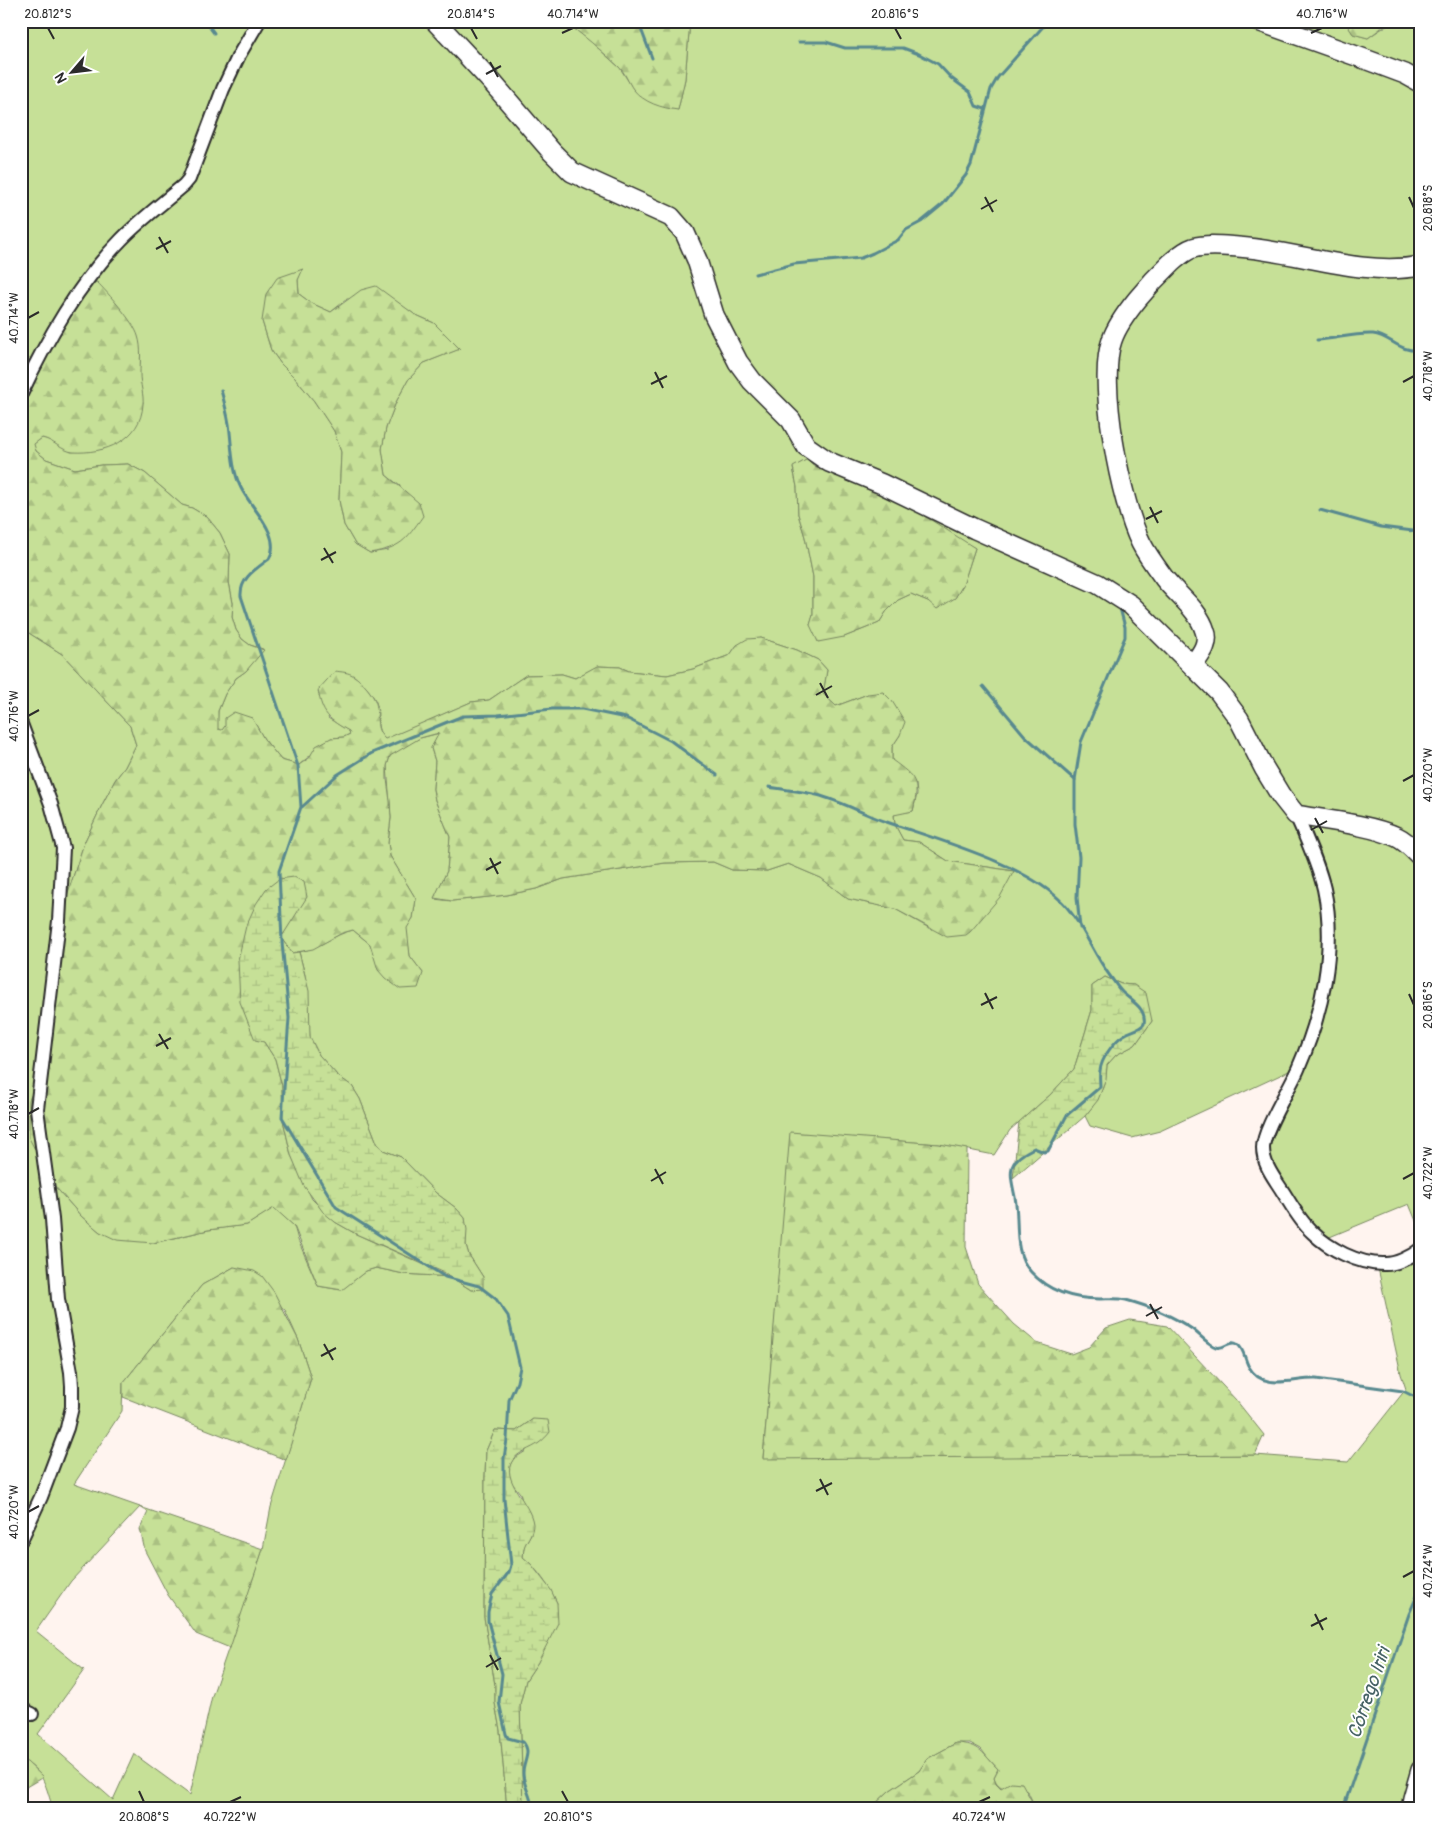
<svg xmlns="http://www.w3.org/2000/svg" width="1442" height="1830" viewBox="0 0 1442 1830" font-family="Pangolin,sans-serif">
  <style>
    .grass { fill: #c6e097; stroke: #788661; fill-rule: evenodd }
    .forest { fill: url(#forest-firs); stroke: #788661 }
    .wetland { fill: url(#wetland-marsh); stroke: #788661 }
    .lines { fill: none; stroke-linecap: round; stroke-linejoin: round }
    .stream { stroke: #59898f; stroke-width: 3 }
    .street-casing { stroke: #2b2b2b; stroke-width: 16 }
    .secondary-casing { stroke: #2b2b2b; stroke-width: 22 }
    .street { stroke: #fff; stroke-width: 12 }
    .secondary { stroke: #fff; stroke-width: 19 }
    .ticks { fill: none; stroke: #2b2b2b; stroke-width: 2 }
    .labels { text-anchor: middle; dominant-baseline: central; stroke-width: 4; stroke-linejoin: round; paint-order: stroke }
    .water-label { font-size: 19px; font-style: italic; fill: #466265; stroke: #fff }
    .neatline { fill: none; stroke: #2b2b2b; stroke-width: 2 }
    .ticks-label { font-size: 12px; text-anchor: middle; fill: #2b2b2b }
  </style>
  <defs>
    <pattern id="forest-firs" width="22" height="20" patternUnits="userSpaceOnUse" patternTransform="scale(1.25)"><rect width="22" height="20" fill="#c6e097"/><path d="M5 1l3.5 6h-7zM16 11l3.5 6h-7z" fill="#aac082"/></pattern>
    <pattern id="wetland-marsh" width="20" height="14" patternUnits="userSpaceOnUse" patternTransform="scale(1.25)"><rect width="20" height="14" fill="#c6e097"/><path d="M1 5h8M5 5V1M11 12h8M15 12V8" fill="none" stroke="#aac082"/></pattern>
  </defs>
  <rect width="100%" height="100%" fill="#fff4ef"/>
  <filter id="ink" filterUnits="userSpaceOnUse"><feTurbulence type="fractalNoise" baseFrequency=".02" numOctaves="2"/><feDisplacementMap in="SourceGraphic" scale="10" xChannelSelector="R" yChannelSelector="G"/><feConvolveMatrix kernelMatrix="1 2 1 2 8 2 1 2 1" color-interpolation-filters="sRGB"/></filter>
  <g filter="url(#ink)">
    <!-- grass -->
    <path class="grass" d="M21 21H564L589 40 620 68 634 90 678 110 685 79 690 21H1345L1353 34 1368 38C1391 22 1393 21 1421 21V1233L1409 1204 1320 1241 1264 1167 1265 1135 1289 1071 1160 1131 1132 1138 1090 1126 1085 1116C1099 1099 1106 1087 1107 1065L1116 1055 1135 1045 1152 1021 1134 985 1121 984 1105 977 1092 986V1010L1074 1069 1050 1095 1010 1130 994 1155 939 1144 791 1133 763 1458 1255 1455 1348 1462 1406 1389 1401 1374 1378 1268 1421 1250V1809H1036L1028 1792C1015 1790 998 1792 994 1777L998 1769 987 1757 981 1749 970 1743H956L927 1759 919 1771 889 1791 870 1809H523L520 1704 526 1680 538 1662 557 1603C549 1586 538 1570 523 1557L524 1546 531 1534 520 1493 511 1482 508 1470 513 1459 526 1451 533 1419 516 1431 495 1430 486 1451 485 1477 484 1617 495 1685V1703L500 1730 507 1809H53C46 1787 44 1770 21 1760V628L62 654 130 726 136 745 125 767 115 780 102 805 84 843 65 902 50 1023C52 1042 52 1051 43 1068L53 1184 81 1216 100 1232 154 1243 208 1230 247 1225 274 1207 294 1226 298 1240 318 1286 341 1290 366 1271 376 1268 404 1274 451 1277 471 1290 483 1277 469 1255 466 1245 465 1218 456 1208 436 1193 401 1157 383 1150 377 1143 360 1099 352 1086 337 1075 319 1055 310 1037 305 975 299 952C321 948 332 935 353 930L370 944 373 952 423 973 410 956 407 936 406 928 413 918 416 899 390 856 388 843 391 818 387 766 390 756 397 750 420 738 440 733 431 748 435 761 433 789 435 800 450 837 447 871 434 899 452 901 507 895 536 889 563 879 665 863 713 862 732 870 767 871 788 864 821 878 848 899 895 909 929 928 970 932 1014 871 948 861 919 842 903 840 895 825 894 814 913 811 917 794 916 784 892 760V747L900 735 868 694 836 706 823 694 827 670 818 660 797 650 761 638 737 645 730 655 693 669 667 675 629 671 620 667 598 666 575 678 562 674 526 675 489 700 471 702 385 740C373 726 381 717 376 702 372 692 361 682 353 675L328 718 349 731 350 734 344 737 331 738 299 765 281 760 264 739 252 718 225 726 222 731 217 729 218 711 225 694 236 678 246 671 263 649 250 645 242 639 236 630 232 617 233 603 229 582 230 554 220 533 207 517 192 508 182 505 145 473 128 464 101 465 75 469 46 459 36 451 33 444 42 438 51 440 71 452 104 449 143 403 139 375 140 362 124 313 115 303 21 395ZM302 269 298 280 299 294 311 303 331 312 347 299 395 301 414 314 434 323 459 349 424 363 408 380 396 402 386 428 382 449 386 475 400 486 388 550 370 553 355 544 344 525 339 500 341 452 334 431 314 401 295 378 281 364 271 350 262 321ZM806 460 975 548 963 585 955 598 928 601 911 594 898 600 886 612 879 623 844 637 810 625 813 616V577L805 537 798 514 797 487 793 468ZM234 1267 285 1310 298 1339 311 1378 271 1507 263 1549 212 1696 190 1795 134 1754 113 1800 38 1734 84 1670 36 1631 71 1581 140 1507 74 1484 122 1411 123 1383 202 1285Z"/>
    <!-- forest -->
    <g class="forest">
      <path d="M564 21H690L685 79 678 110C662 108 644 103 633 89 628 82 625 72 618 66 601 50 583 35 564 21Z"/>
      <polygon points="1396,21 1384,26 1368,38 1353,34 1345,22"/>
      <path d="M303 269 298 280 299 294 311 303 331 312 361 290 376 286 414 314 434 323 460 349 424 363 408 380 396 402 386 428 382 449 386 475 419 503 423 516C405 541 402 547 370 553L355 544 344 525 339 500 341 452 334 431 314 401 295 378 281 364 271 350 262 321 266 294 277 278Z"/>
      <path d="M97 282C108 293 134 322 138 336 142 348 140 362 140 374 140 384 144 395 143 404 141 441 104 454 73 452 62 451 53 440 42 438L34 444 36 451 46 459 75 469 101 465 128 464 145 473 182 505 192 508 207 517 220 533 230 554 229 582 233 603 232 617 236 630 242 639 250 645 264 650 246 671 236 678 225 694 218 711V729L222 730 225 726V718L234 712 252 718 264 739 281 760 299 765 309 758 316 746 331 738 344 737 350 734 349 731C329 720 322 714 318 690L335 671C341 672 349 672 354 676 362 681 373 694 376 703 380 718 373 727 385 739L471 702 489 700 526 675 562 674 575 678 597 666 620 667 629 671 667 675 693 669 730 655 737 645 747 639 761 638 797 650 818 660 827 670 823 694 836 706 868 694 883 692 892 701 905 722 900 735 892 747V760C916 778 920 780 913 811L894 815 895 825 903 840 919 842 948 861 1014 871 1000 897 970 932 966 935 947 937 895 909 848 899 821 878 788 864 767 871 732 870 713 862 665 863 563 879 536 889 507 895 452 901 434 898 447 871 450 837 435 800 433 789 435 761 431 748 439 733 420 738 390 756 387 766V779L390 801 391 818 388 843 390 856 416 899 413 918 407 928 410 956 423 973 418 988 400 989 385 978 378 970 370 944 353 930 342 933 313 949 292 953 281 938 291 921 279 879 264 1042 275 1059 282 1086 283 1120 291 1155 312 1199 335 1222 356 1234 451 1277 404 1274 376 1268 366 1271 342 1290 318 1286 294 1226 274 1208 247 1225 208 1230 153 1243 117 1240 100 1232 81 1216 53 1184 29 1138V1100L50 1054 52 1041 50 1023 65 902 84 843 102 805 115 780 125 767 136 745 130 726 62 654 21 628V395L82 286Z"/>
      <polygon points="806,460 821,470 884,490 975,548 963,585 955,598 937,609 928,601 911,594 898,600 886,612 879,623 844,637 818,642 810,625 813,615 813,577 805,537 798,514 797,487 793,467"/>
      <polygon points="790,1132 939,1144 967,1149 966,1247 978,1284 1014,1324 1037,1343 1071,1354 1089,1347 1106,1328 1130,1320 1167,1326 1236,1400 1264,1435 1255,1455 763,1459"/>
      <polygon points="234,1267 254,1271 262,1276 274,1292 298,1339 311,1378 286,1460 123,1397 123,1383 202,1285"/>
      <polygon points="140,1507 263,1549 230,1648 196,1634 168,1595 145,1551 140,1529 148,1512"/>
      <path d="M956 1743C981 1744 982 1753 998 1769L994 1777 996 1783 1001 1788 1011 1782 1022 1783 1036 1809H870L889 1791 919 1771 927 1759Z"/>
      <polygon points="21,1760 27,1762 43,1777 21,1790"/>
    </g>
    <!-- wetland -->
    <g class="wetland">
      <polygon points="294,877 304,882 307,897 281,938 292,953 299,952 309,991 310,1037 319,1055 337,1075 352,1086 360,1099 377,1143 383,1150 401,1157 436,1193 456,1208 465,1218 467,1230 466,1245 469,1255 483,1277 483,1289 471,1290 445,1273 356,1234 335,1222 323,1212 304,1186 291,1155 283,1120 282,1086 275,1059 264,1042 255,1040 240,1002 238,960 246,926 256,904 266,889 279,879"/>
      <polygon points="1105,977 1121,984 1134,985 1146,993 1152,1021 1135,1045 1116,1055 1107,1065 1106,1079 1098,1100 1085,1116 1013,1178 1019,1122 1050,1095 1074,1069 1092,1010 1092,986"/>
      <path d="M533 1419 548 1420 550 1432C547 1436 543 1440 539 1443 531 1449 518 1452 513 1460 499 1479 531 1503 533 1524 533 1533 528 1538 525 1545 523 1549 524 1553 523 1557L531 1564 551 1590 557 1603 558 1623 538 1662 526 1680 520 1704 523 1809H507L500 1730 495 1703V1685L484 1617 485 1477 486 1451 495 1430 516 1431Z"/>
    </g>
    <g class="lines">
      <!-- stream -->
      <g class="stream">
        <polyline points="205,21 214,33"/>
        <polyline points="638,21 652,58"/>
        <polyline points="799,42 826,42 845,48 903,48 919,54 938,64 951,78 970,92 976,106 985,109"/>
        <polyline points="755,274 794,264 861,258 873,253 898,240 906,230 921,222 943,204 966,175 971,165 991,89 998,77 1048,21"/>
        <path d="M1317 340C1336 339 1354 333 1373 334 1391 336 1399 353 1421 350"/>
        <path d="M221 390C224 401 227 412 229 424 232 445 231 468 241 488 250 507 283 535 269 559 256 569 240 578 241 596L298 766 301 807 279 871 282 942 289 1018 282 1117 336 1207 445 1277 479 1286 496 1299 508 1316 520 1367 517 1382 509 1400 507 1440 504 1458V1499L511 1565 509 1572 492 1594 488 1612V1621L502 1674 499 1702 506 1734 508 1738 523 1742C532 1752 523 1762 523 1773 523 1786 532 1796 532 1809"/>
        <polyline points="1320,510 1381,527 1421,532"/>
        <polyline points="983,686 1025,736 1075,780"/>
        <path d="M769 787C785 790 802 791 817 795 840 801 860 812 881 820 934 839 1025 863 1063 903 1083 924 1093 954 1110 976 1114 981 1117 987 1122 992 1131 1001 1147 1008 1144 1024 1138 1031 1131 1030 1124 1035 1114 1041 1101 1059 1100 1071 1099 1076 1100 1082 1100 1087L1067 1115 1048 1151 1044 1152 1034 1148C1007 1161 1009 1169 1015 1197 1020 1222 1012 1252 1031 1272 1049 1292 1074 1299 1100 1299 1109 1299 1117 1298 1126 1300 1148 1306 1173 1316 1192 1329 1199 1334 1207 1344 1216 1347 1224 1350 1230 1339 1237 1344 1244 1348 1245 1361 1249 1367 1263 1392 1294 1378 1316 1379L1403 1391 1421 1400"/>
        <polyline points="302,807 337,775 372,753 445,723 463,716 498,715 552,709 582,709 626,718 671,741 717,775"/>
        <polyline points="1080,928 1077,897 1079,857 1075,824 1075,780 1081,742 1125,637 1125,627 1120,608"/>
        <polyline points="1343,1809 1409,1614 1421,1587"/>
      </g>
      <!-- street casing -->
      <g class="street-casing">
        <g id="street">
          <path d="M21 394C47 339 78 284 121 240 140 220 163 203 184 185L189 179 223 89 239 55 259 21"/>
          <polyline points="21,724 51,804 63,848 59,921 37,1109 52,1219 58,1299 71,1372 72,1386 72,1407 67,1428 41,1497 21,1540"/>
          <path d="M1296 815C1306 838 1318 863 1324 889 1337 949 1322 1014 1298 1069 1290 1088 1263 1130 1263 1148 1263 1165 1275 1179 1283 1192 1292 1206 1300 1221 1312 1232 1329 1249 1358 1264 1383 1264 1395 1265 1411 1257 1421 1249"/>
          <polyline points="21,1709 32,1714"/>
        </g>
      </g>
      <!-- secondary casing -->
      <g class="secondary-casing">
        <g id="secondary">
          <path d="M435 21 491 81 552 152 572 172 671 217 685 233 697 260 714 315 738 362 752 381 791 420 806 446 829 462 882 484 975 529 1098 584 1131 605 1219 692 1239 719 1264 768 1281 796 1296 815C1325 820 1371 825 1397 837 1406 841 1413 849 1421 857"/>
          <polyline points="1258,21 1362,58 1405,74 1421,83"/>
          <path d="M1193 665C1200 655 1210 644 1205 631 1199 610 1177 595 1164 578 1156 567 1147 555 1141 543 1121 504 1097 381 1112 340 1120 316 1152 281 1171 263 1178 257 1184 251 1193 248 1207 244 1223 246 1238 247 1299 251 1360 277 1421 266"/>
          <polyline points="1411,1809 1413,1798 1421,1770"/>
        </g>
      </g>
      <!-- street -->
      <use href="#street" class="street"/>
      <!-- secondary -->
      <use href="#secondary" class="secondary"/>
    </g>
  </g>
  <!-- ticks -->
  <path class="ticks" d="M48 28 54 39M471 28 477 39M895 28 901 39M562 33 573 28M1311 33 1322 28M490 62 498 77M486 74 501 66M985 197 993 212M1409 197 1414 208M981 209 997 200M159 237 168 253M156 249 171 241M28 318 39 312M655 372 663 388M1403 382 1414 376M651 384 667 376M1150 507 1158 523M1146 519 1162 511M324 548 333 563M321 560 336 552M820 683 828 698M816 695 832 686M28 716 39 710M1403 781 1414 775M1315 818 1323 833M1311 830 1327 821M490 858 498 874M486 870 501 862M985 993 993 1009M1409 994 1414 1005M981 1005 997 997M159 1034 168 1049M156 1046 171 1038M28 1114 39 1108M655 1169 663 1184M1403 1179 1414 1173M651 1181 666 1172M1150 1304 1158 1319M1146 1316 1162 1307M324 1344 333 1360M321 1356 336 1348M820 1479 828 1495M816 1491 832 1483M28 1512 39 1506M1403 1577 1414 1571M1315 1614 1323 1630M1311 1626 1327 1618M490 1655 498 1670M486 1667 501 1658M139 1791 144 1802M562 1791 568 1802M230 1802 241 1797M979 1802 990 1797"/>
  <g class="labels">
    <!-- water labels -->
    <g class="water-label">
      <text transform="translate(1369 1693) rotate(-71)">Córrego Iriri</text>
    </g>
  </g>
  <!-- margin -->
  <rect width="1442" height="1830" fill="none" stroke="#fff" stroke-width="55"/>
  <!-- north arrow -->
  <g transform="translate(72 72) rotate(242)" stroke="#ffffff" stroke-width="4" paint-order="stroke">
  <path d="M0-4L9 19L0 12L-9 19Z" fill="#2b2b2b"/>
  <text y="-8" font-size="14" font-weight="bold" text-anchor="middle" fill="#2b2b2b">N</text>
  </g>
  <rect x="28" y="28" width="1386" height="1774" class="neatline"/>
  <g class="ticks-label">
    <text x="48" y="18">20.812°S</text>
    <text x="471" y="18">20.814°S</text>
    <text x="573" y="18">40.714°W</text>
    <text x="895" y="18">20.816°S</text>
    <text x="1322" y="18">40.716°W</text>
    <text transform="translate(1428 208) rotate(-90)" y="4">20.818°S</text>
    <text transform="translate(14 318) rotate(-90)" y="4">40.714°W</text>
    <text transform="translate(1428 376) rotate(-90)" y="4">40.718°W</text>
    <text transform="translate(14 716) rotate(-90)" y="4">40.716°W</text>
    <text transform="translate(1428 775) rotate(-90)" y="4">40.720°W</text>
    <text transform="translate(1428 1005) rotate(-90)" y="4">20.816°S</text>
    <text transform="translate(14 1114) rotate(-90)" y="4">40.718°W</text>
    <text transform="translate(1428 1173) rotate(-90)" y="4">40.722°W</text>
    <text transform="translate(14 1512) rotate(-90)" y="4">40.720°W</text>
    <text transform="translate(1428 1571) rotate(-90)" y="4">40.724°W</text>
    <text x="144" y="1821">20.808°S</text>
    <text x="230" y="1821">40.722°W</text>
    <text x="568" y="1821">20.810°S</text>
    <text x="979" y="1821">40.724°W</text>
  </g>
</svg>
